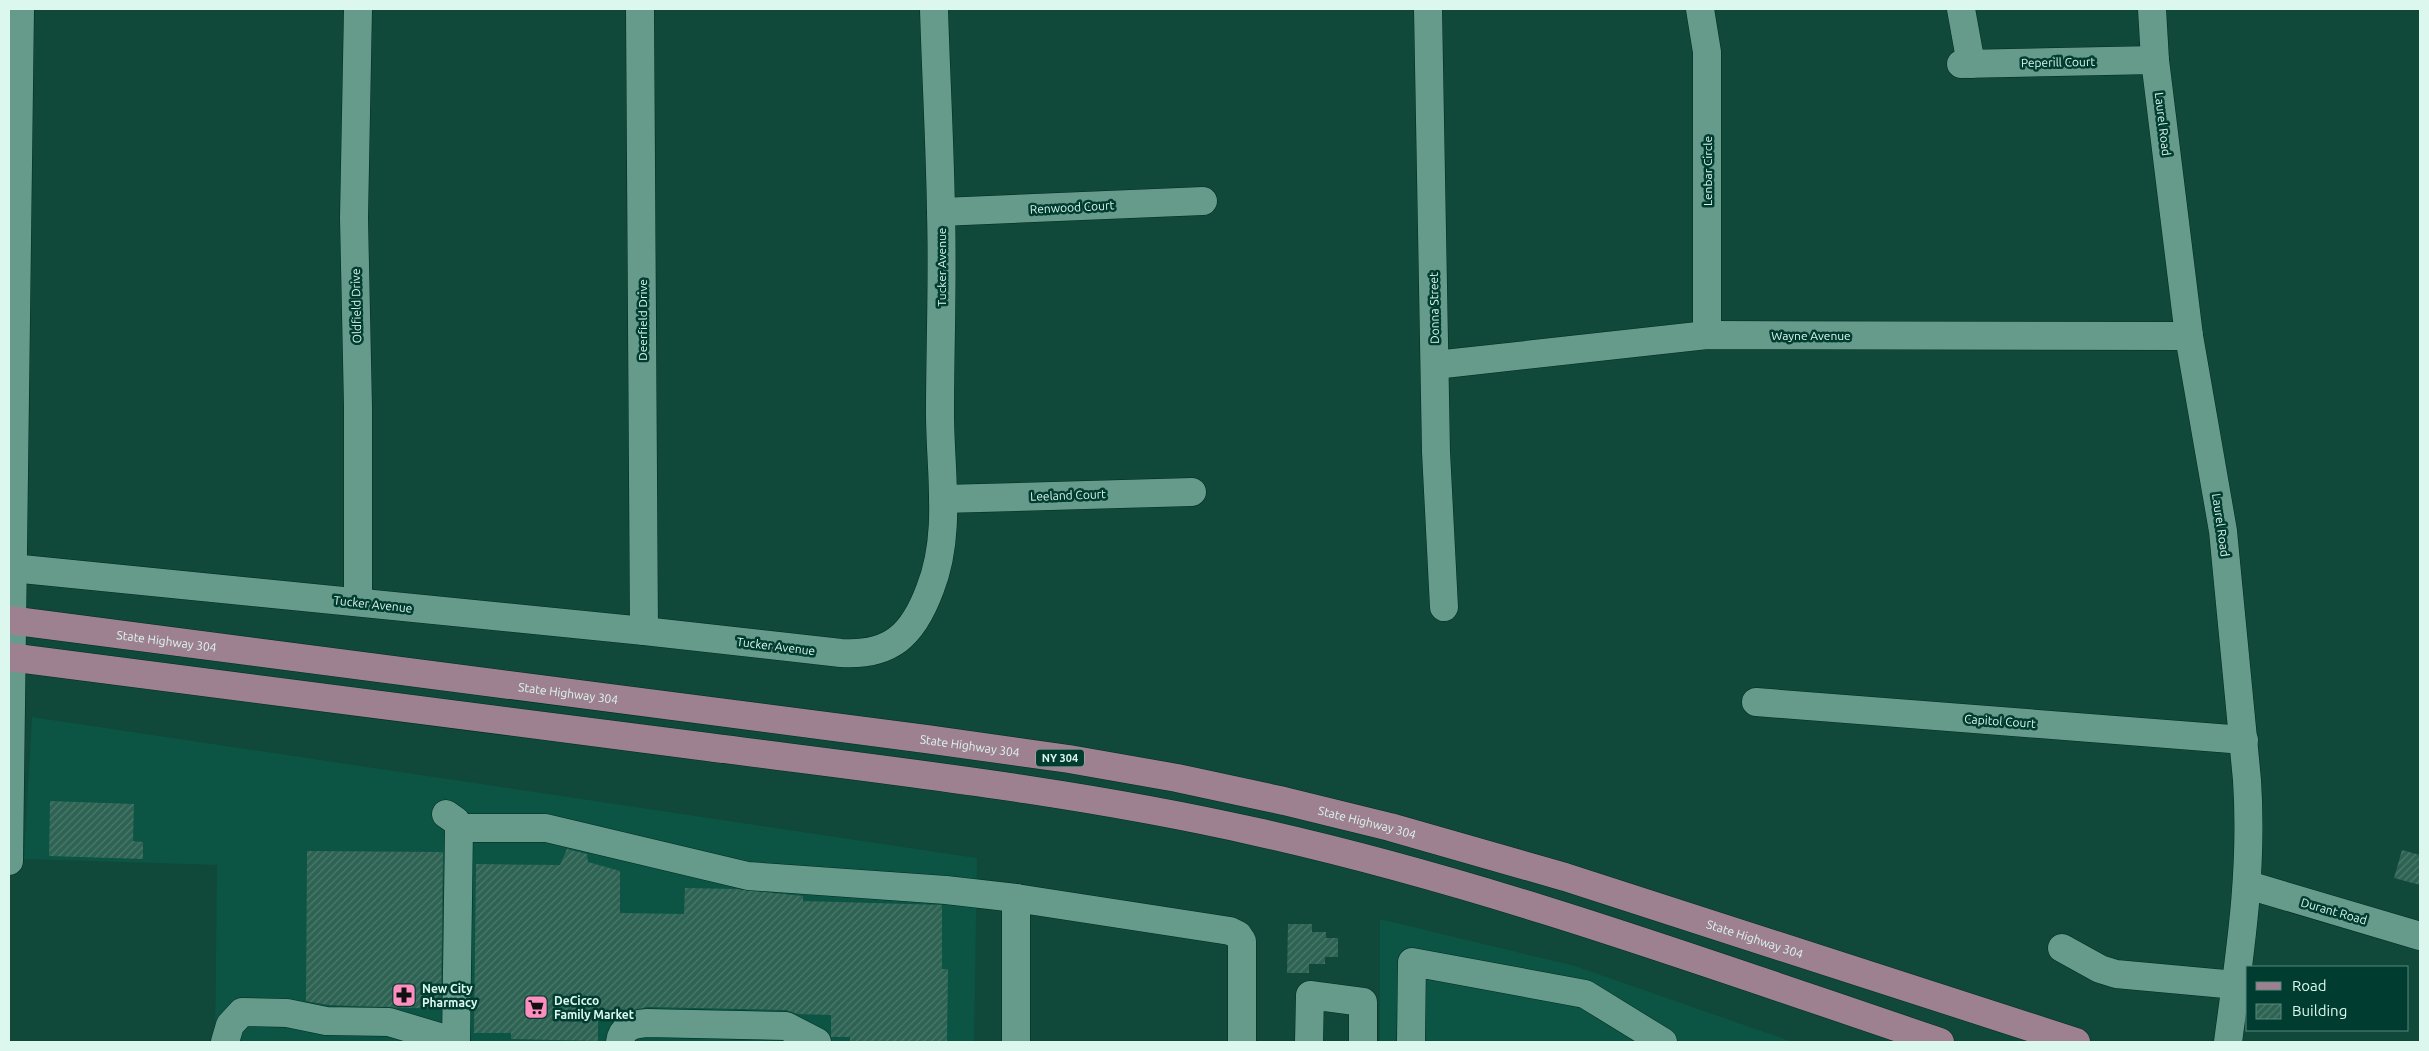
<svg xmlns="http://www.w3.org/2000/svg" width="2429" height="1051" viewBox="0 0 2429 1051" font-family="Ubuntu,sans-serif">
  <style>
    .built { fill: #0c5444 }
    .building { fill: url(#building-hatch) }
    .lines { fill: none; stroke-linecap: round; stroke-linejoin: round }
    .minor-casing { stroke: #012c22; stroke-width: 29 }
    .major-casing { stroke: #012c22; stroke-width: 29 }
    .minor { stroke: #669b8b; stroke-width: 28 }
    .major { stroke: #9e8190; stroke-width: 28 }
    .labels { text-anchor: middle; dominant-baseline: central; stroke-width: 5; stroke-linejoin: round; paint-order: stroke }
    .shield { fill: #003d30; stroke: #9abfb5; stroke-width: 1 }
    .shield-label { font-size: 11px; font-weight: bold; fill: #dcf7ee }
    .street-label { font-size: 12px; fill: #dcf7ee; stroke: #003d30 }
    .poi-label { font-size: 12px; font-weight: bold; fill: #dcf7ee; stroke: #003d30; text-anchor: start }
  </style>
  <defs>
    <pattern id="building-hatch" width="6" height="6" patternUnits="userSpaceOnUse" patternTransform="scale(1.25)"><rect width="6" height="6" fill="#2e6354"/><path d="M-1 1l2-2M0 6l6-6M5 7l2-2" fill="none" stroke="#4c7a6d"/></pattern>
  </defs>
  <rect width="100%" height="100%" fill="#10483a"/>
  <!-- built -->
  <g class="built">
    <polygon points="32,717 977,858 974,1042 215,1042 217,865 24,859"/>
    <polygon points="1380,919 1575,966 1793,1042 1380,1042"/>
  </g>
  <!-- building -->
  <g class="building">
    <polygon points="50,801 134,804 133,841 143,842 143,859 49,856"/>
    <polygon points="567,849 587,854 588,862 620,871 620,913 684,914 685,888 735,889 803,896 803,901 942,905 942,969 948,969 947,1042 850,1042 850,1037 831,1037 831,1015 798,1014 786,1010 647,1007 625,1012 598,1011 598,1041 511,1039 511,1033 474,1033 476,864 560,865"/>
    <polygon points="2402,850 2420,855 2420,885 2394,878"/>
    <polygon points="307,851 443,852 441,1009 328,1005 306,1001"/>
    <polygon points="1288,924 1312,924 1312,932 1326,932 1326,938 1338,938 1338,957 1325,957 1325,964 1309,964 1309,973 1287,973"/>
  </g>
  <g class="lines">
    <!-- minor casing -->
    <g class="minor-casing">
      <g id="minor">
        <polyline points="358,9 354,218 358,407 358,602"/>
        <polyline points="640,9 644,631"/>
        <polyline points="1428,9 1436,452 1444,607"/>
        <polyline points="1700,9 1707,52 1707,335"/>
        <polyline points="1961,9 1971,64"/>
        <path d="M2152 9 2155 60 2189 336 2223 531 2247 780C2253 871 2240 953 2228 1042"/>
        <polyline points="1961,64 2155,60"/>
        <polyline points="941,212 1203,201"/>
        <polyline points="1435,365 1707,335 2189,336"/>
        <polyline points="943,499 1192,492"/>
        <path d="M12 568 644 631 841 653C891 656 913 635 930 589 952 534 940 471 940 413 940 346 943 280 941 213 940 145 936 77 934 9"/>
        <polyline points="1756,702 2244,740"/>
        <polyline points="446,814 456,821 459,828 456,1042"/>
        <polyline points="459,828 546,828 748,876 946,890 1016,898"/>
        <polyline points="9,861 20,9"/>
        <polyline points="2248,885 2420,936"/>
        <polyline points="2062,948 2100,969 2116,974 2236,985"/>
        <polyline points="225,1042 230,1025 242,1012 287,1013 326,1021 389,1022 456,1042"/>
        <path d="M620 1042C622 1027 633 1024 647 1023L786 1026 817 1042"/>
        <polyline points="1016,1042 1016,898 1230,931 1238,935 1242,941 1242,1042"/>
        <polyline points="1309,1042 1310,995 1363,1002 1363,1042"/>
        <polyline points="1411,1042 1412,962 1585,994 1663,1042"/>
      </g>
    </g>
    <!-- major casing -->
    <g class="major-casing">
      <g id="major">
        <path id="s1" d="M9 620 926 739 1069 759 1177 778 1284 801 1390 827 1565 877 2076 1042"/>
        <path d="M9 657C242 687 475 717 708 747 892 771 1076 791 1257 832 1490 884 1714 966 1940 1042"/>
      </g>
    </g>
    <!-- minor -->
    <use href="#minor" class="minor"/>
    <!-- major -->
    <use href="#major" class="major"/>
  </g>
  <!-- icons -->
  <defs>
    <g id="pharmacy-square" transform="scale(1.25)"><rect x="-9" y="-9" width="18" height="18" rx="4" fill="#fd8ebf" stroke="#003d30"/><path d="M-2-6h4v4h4v4h-4v4h-4v-4h-4v-4h4Z" fill="#111"/></g>
    <g id="supermarket-square" transform="scale(1.25)"><rect x="-9" y="-9" width="18" height="18" rx="4" fill="#fd8ebf" stroke="#003d30"/><path d="M-6-5.5h2.5l.6 2H6L4.5 2H-2.5L-4.4-4H-6ZM-1.5 3.2a1.3 1.3 0 1 0 .1 0ZM3 3.2a1.3 1.3 0 1 0 .1 0Z" fill="#111"/></g>
  </defs>
  <g fill-rule="evenodd">
    <use href="#pharmacy-square" x="404" y="995"/>
    <use href="#supermarket-square" x="536" y="1007"/>
  </g>
  <g class="labels">
    <!-- shield labels -->
    <rect class="shield" x="1036" y="749.5" width="48" height="17" rx="4"/>
    <g class="shield-label">
      <text x="1060" y="758">NY 304</text>
    </g>
    <!-- street labels -->
    <g class="street-label">
      <text transform="translate(2058 62) rotate(-1)">Peperill Court</text>
      <text transform="translate(2163 124) rotate(83)">Laurel Road</text>
      <text transform="translate(1707 171) rotate(-90)">Lenbar Circle</text>
      <text transform="translate(1072 207) rotate(-3)">Renwood Court</text>
      <text transform="translate(941 267) rotate(-90)">Tucker Avenue</text>
      <text transform="translate(356 306) rotate(-91)">Oldfield Drive</text>
      <text transform="translate(1434 308) rotate(-91)">Donna Street</text>
      <text transform="translate(642 320) rotate(-90)">Deerfield Drive</text>
      <text x="1811" y="335">Wayne Avenue</text>
      <text transform="translate(1068 495) rotate(-2)">Leeland Court</text>
      <text transform="translate(2221 525) rotate(82)">Laurel Road</text>
      <text transform="translate(373 604) rotate(6)">Tucker Avenue</text>
      <text stroke="none"><textPath href="#s1" startOffset="159">State Highway 304</textPath></text>
      <text transform="translate(776 646) rotate(7)">Tucker Avenue</text>
      <text stroke="none"><textPath href="#s1" startOffset="564">State Highway 304</textPath></text>
      <text transform="translate(2000 721) rotate(4)">Capitol Court</text>
      <text stroke="none"><textPath href="#s1" startOffset="969">State Highway 304</textPath></text>
      <text stroke="none"><textPath href="#s1" startOffset="1374">State Highway 304</textPath></text>
      <text transform="translate(2334 911) rotate(16)">Durant Road</text>
      <text stroke="none"><textPath href="#s1" startOffset="1779">State Highway 304</textPath></text>
    </g>
    <!-- poi labels -->
    <g class="poi-label">
      <text x="422" y="988">New City<tspan x="422" dy="14">Pharmacy</tspan></text>
      <text x="554" y="1000">DeCicco<tspan x="554" dy="14">Family Market</tspan></text>
    </g>
  </g>
  <!-- border -->
  <rect width="2429" height="1051" fill="none" stroke="#dcf7ee" stroke-width="20"/>
  <!-- legend -->
  <rect x="2246" y="966" width="162" height="65" fill="#003d30" stroke="#58877c"/>
  <rect x="2256" y="982" width="25" height="8" fill="#9e8190" stroke="#58877c"/>
  <text x="2292" y="991" font-size="15" fill="#dcf7ee">Road</text>
  <rect x="2256" y="1004" width="25" height="15" fill="url(#building-hatch)" stroke="#58877c"/>
  <text x="2292" y="1016" font-size="15" fill="#dcf7ee">Building</text>
</svg>
